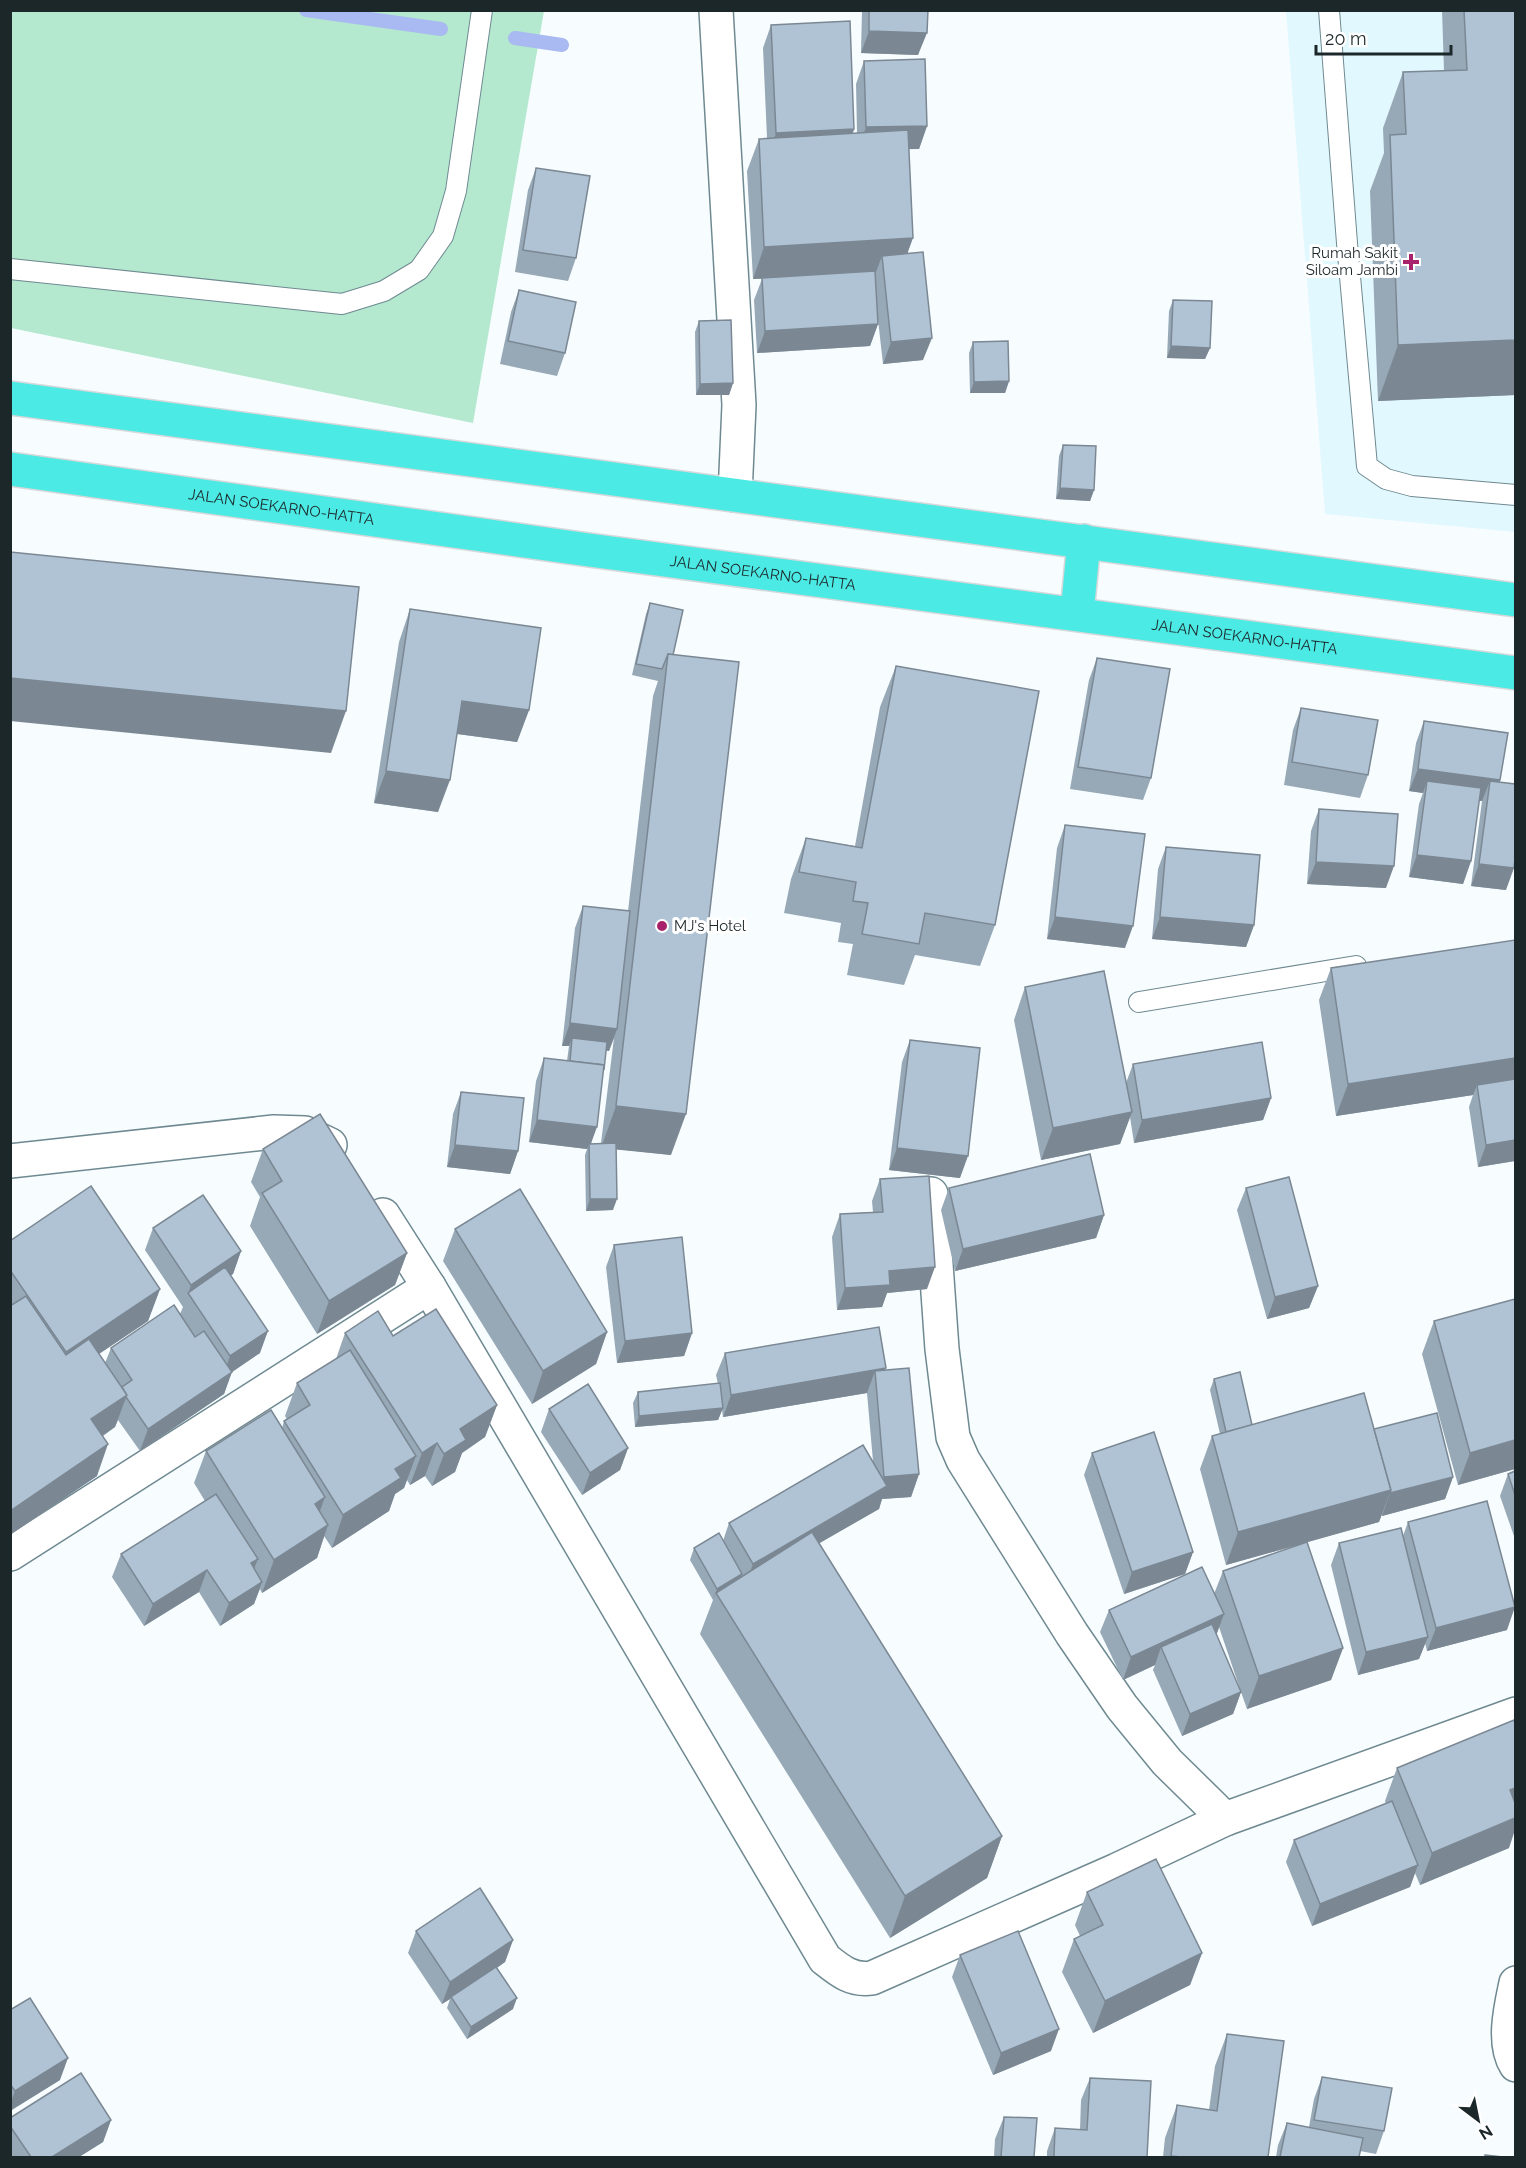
<svg xmlns="http://www.w3.org/2000/svg" width="1526" height="2168" viewBox="0 0 1526 2168" font-family="Raleway,sans-serif">
  <style>
    .built { fill: #e2f8ff }
    .green { fill: #b4e8cf }
    .lines { fill: none; stroke-linecap: round; stroke-linejoin: round }
    .stream { stroke: #a9b9f2; stroke-width: 14 }
    .lane-casing { stroke: #6f8991; stroke-width: 22 }
    .street-casing { stroke: #6f8991; stroke-width: 36 }
    .highway-casing { stroke: #d6d8d9; stroke-width: 36 }
    .lane { stroke: #fff; stroke-width: 20 }
    .street { stroke: #fff; stroke-width: 33 }
    .highway { stroke: #4ceae4; stroke-width: 33 }
    .wall { fill: #97a8b6; fill-rule: evenodd }
    .shaded-wall { fill: #7b8894 }
    .building { fill: #b0c3d4; stroke: #7b8894; stroke-width: 1.5 }
    .poi-dot { fill: #a8226b; stroke: #fff; stroke-width: 2 }
    .labels { text-anchor: middle; dominant-baseline: central; stroke-width: 6; stroke-linejoin: round; paint-order: stroke }
    .poi-label { font-size: 15px; fill: #1c272a; stroke: #fff; text-anchor: end }
    .street-label { font-size: 15px; fill: #1c272a; stroke: #fff }
  </style>
  <rect width="100%" height="100%" fill="#f7fdff"/>
  <!-- built -->
  <polygon class="built" points="1286,11 1515,11 1515,532 1325,514"/>
  <!-- green -->
  <polygon class="green" points="10,11 544,11 473,423 11,328"/>
  <g class="lines">
    <!-- stream -->
    <g class="stream">
      <polyline points="306,10 441,29"/>
      <polyline points="515,38 562,45"/>
    </g>
    <!-- lane casing -->
    <g class="lane-casing">
      <g id="lane">
        <polyline points="1329,10 1347,243 1367,466 1386,479 1412,486 1516,495"/>
        <polyline points="10,269 342,304 384,291 419,270 443,236 456,191 482,10"/>
        <polyline points="1139,1002 1356,966"/>
      </g>
    </g>
    <!-- street casing -->
    <g class="street-casing">
      <g id="street">
        <polyline points="716,10 739,405 735,495"/>
        <polyline points="10,1161 274,1132 305,1133 330,1145"/>
        <polyline points="931,1194 942,1349 953,1437 963,1460 1072,1634 1122,1707 1167,1762 1225,1819"/>
        <path d="M383 1215 429 1287 825 1959C840 1971 852 1981 872 1978L1117 1870 1225 1819 1516 1714"/>
        <polyline points="10,1554 429,1287"/>
        <path d="M1516 1983C1511 2007 1502 2043 1516 2065"/>
      </g>
    </g>
    <!-- highway casing -->
    <g class="highway-casing">
      <g id="highway">
        <polyline points="10,398 1516,600"/>
        <path id="s1" d="M10 469 589 550 1516 673"/>
        <polyline points="1077,613 1084,541"/>
      </g>
    </g>
    <!-- lane -->
    <use href="#lane" class="lane"/>
    <!-- street -->
    <use href="#street" class="street"/>
    <!-- highway -->
    <use href="#highway" class="highway"/>
  </g>
  <!-- wall -->
  <g class="wall">
    <polygon points="862,10 928,10 918,55 861,53"/>
    <polygon points="1442,10 1515,10 1515,395 1378,401 1370,191 1384,153 1383,128 1403,72 1444,71"/>
    <polygon points="771,25 854,129 853,133 857,133 856,84 864,61 927,126 919,149 909,149 908,253 923,360 883,364 877,311 878,324 870,346 757,353 754,300 762,279 753,279 747,171 759,139 767,138 763,48"/>
    <polygon points="536,168 576,258 568,281 515,272 528,190"/>
    <polygon points="519,290 565,353 557,376 500,364 511,312"/>
    <polygon points="1173,300 1210,348 1205,359 1167,358 1169,311"/>
    <polygon points="699,321 733,383 729,395 696,395 695,332"/>
    <polygon points="973,342 1009,381 1005,393 970,393 969,353"/>
    <polygon points="1063,445 1094,490 1090,501 1056,499 1059,456"/>
    <path d="M650 603 673 655 671 1155 616 1149 613 1210 586 1211 585 1155 587 1149 529 1142 536 1081 544 1058 567 1061 569 1046H562L575 928 583 906 628 911 653 696 658 681 632 675 646 614ZM614 1038 601 1143 591 1144 606 1050 609 1051Z"/>
    <polygon points="410,609 529,710 517,742 457,734 438,812 374,803 399,642"/>
    <polygon points="1097,658 1151,778 1143,800 1070,789 1089,680"/>
    <polygon points="896,666 995,925 980,966 915,955 904,985 847,975 853,944 838,942 841,923 784,913 791,879 806,838 855,846 880,707"/>
    <polygon points="1301,708 1368,775 1360,798 1284,785 1293,730"/>
    <polygon points="1424,721 1500,780 1506,890 1471,886 1482,801 1479,801 1471,861 1463,884 1409,877 1419,804 1423,793 1409,791 1416,743"/>
    <polygon points="1319,809 1386,888 1307,884 1311,831"/>
    <polygon points="1065,825 1125,948 1047,939 1057,848"/>
    <polygon points="1166,847 1254,925 1246,947 1152,939 1158,869"/>
    <polygon points="1515,940 1515,1161 1478,1167 1469,1107 1473,1095 1336,1116 1319,1000 1331,968"/>
    <polygon points="1025,987 1126,1083 1133,1064 1271,1098 1263,1120 1134,1143 1130,1117 1120,1144 1041,1160 1014,1020"/>
    <polygon points="910,1040 960,1178 889,1170 902,1062"/>
    <polygon points="461,1092 518,1151 510,1174 447,1167 453,1114"/>
    <polygon points="263,1149 407,1253 395,1285 317,1334 250,1226 260,1197 251,1182"/>
    <polygon points="880,1179 927,1289 887,1293 882,1307 837,1310 832,1237 840,1214 873,1212 872,1201"/>
    <polygon points="949,1188 1104,1215 1096,1238 955,1271 941,1210"/>
    <polygon points="1246,1188 1318,1286 1309,1308 1267,1319 1237,1210"/>
    <polygon points="153,1228 241,1251 233,1274 230,1275 260,1353 232,1371 224,1394 140,1451 118,1420 115,1427 103,1436 97,1476 10,1535 10,1241 160,1289 148,1321 99,1354 105,1363 111,1348 180,1314 183,1307 145,1250"/>
    <polygon points="455,1229 607,1332 596,1364 532,1404 443,1261"/>
    <polygon points="614,1245 692,1333 684,1356 617,1363 606,1267"/>
    <polygon points="1434,1321 1515,1469 1458,1485 1422,1354"/>
    <polygon points="345,1333 393,1336 497,1405 485,1437 462,1453 455,1472 432,1486 425,1476 410,1485 407,1480 404,1488 395,1494 389,1511 332,1548 324,1536 317,1558 262,1593 260,1589 254,1604 220,1626 199,1592 144,1626 112,1577 121,1554 205,1501 194,1483 206,1451 282,1428 284,1421 287,1419 285,1416 297,1383 336,1359"/>
    <polygon points="725,1353 886,1370 919,1474 911,1497 882,1499 879,1509 819,1543 1002,1836 987,1878 890,1938 700,1634 713,1600 690,1560 694,1548 723,1541 729,1523 873,1461 867,1393 723,1417 722,1410 718,1420 635,1427 633,1403 638,1392 718,1384 716,1375"/>
    <path d="M1214 1379 1252 1425 1374 1429 1453 1477 1445 1499 1382 1516V1514L1379 1522 1307 1542 1343 1648 1331 1680 1247 1709 1241 1692 1233 1714 1182 1736 1153 1670 1155 1665 1123 1680 1100 1632 1109 1610 1214 1594 1223 1571 1305 1543 1226 1565 1200 1469 1212 1436 1220 1434 1210 1390ZM1219 1627 1240 1689 1216 1635Z"/>
    <polygon points="549,1409 628,1448 620,1470 582,1495 541,1432"/>
    <polygon points="1092,1453 1193,1552 1185,1574 1124,1594 1084,1475"/>
    <polygon points="1515,1471 1515,1539 1500,1496 1508,1474"/>
    <polygon points="1408,1522 1507,1630 1427,1651 1425,1643 1419,1659 1358,1675 1331,1565 1339,1543 1403,1536"/>
    <polygon points="1397,1768 1509,1848 1420,1885 1415,1873 1410,1887 1312,1926 1286,1862 1294,1840 1386,1804 1385,1801"/>
    <polygon points="1087,1892 1202,1953 1190,1985 1093,2033 1062,1972 1074,1939 1080,1936 1075,1925"/>
    <polygon points="416,1931 513,1940 505,1962 497,1968 513,2009 467,2039 447,2008 450,1999 442,2004 408,1953"/>
    <polygon points="960,1955 1051,2051 993,2075 952,1977"/>
    <polygon points="10,2010 60,2080 10,2111"/>
    <polygon points="1227,2034 1268,2157 1163,2157 1165,2138 1177,2105 1209,2110 1215,2066"/>
    <polygon points="1322,2077 1384,2131 1376,2154 1360,2151 1359,2157 1276,2157 1278,2145 1287,2123 1309,2127 1314,2099"/>
    <polygon points="1090,2078 1147,2157 1047,2157 1047,2151 1055,2128 1080,2130 1081,2100"/>
    <polygon points="1004,2117 1034,2157 994,2157 995,2139"/>
    <polygon points="10,2118 111,2120 103,2142 79,2157 10,2157"/>
  </g>
  <!-- shaded-wall -->
  <g class="shaded-wall">
    <polygon points="869,31 927,33 918,55 861,53"/>
    <polygon points="927,126 919,149 858,150 866,127"/>
    <polygon points="854,129 846,152 768,156 776,133"/>
    <polygon points="913,238 901,271 882,256 876,272 753,279 764,247"/>
    <polygon points="878,324 870,346 757,353 765,331"/>
    <polygon points="932,338 923,360 883,364 891,342"/>
    <polygon points="1515,340 1515,395 1378,401 1398,345"/>
    <polygon points="1171,346 1210,348 1205,359 1167,358"/>
    <polygon points="1009,381 1005,393 970,393 974,382"/>
    <polygon points="733,383 729,395 696,395 700,384"/>
    <polygon points="1060,488 1094,490 1090,501 1056,499"/>
    <polygon points="10,678 346,711 331,753 10,721"/>
    <polygon points="462,701 529,710 517,742 450,733"/>
    <polygon points="1418,769 1500,780 1492,803 1490,781 1482,801 1425,793 1427,781 1423,793 1409,791"/>
    <polygon points="386,771 450,780 438,812 374,803"/>
    <polygon points="1417,855 1471,861 1463,884 1409,877"/>
    <polygon points="1316,862 1394,866 1386,888 1307,884"/>
    <polygon points="1479,864 1514,868 1506,890 1471,886"/>
    <polygon points="1055,917 1133,926 1125,948 1047,939"/>
    <polygon points="1160,917 1254,925 1246,947 1152,939"/>
    <polygon points="570,1023 617,1029 609,1051 572,1047 572,1038 569,1046 562,1046"/>
    <polygon points="1515,1058 1515,1089 1477,1085 1473,1095 1336,1116 1348,1084"/>
    <polygon points="1271,1098 1263,1120 1134,1143 1142,1120"/>
    <polygon points="616,1106 686,1114 671,1155 601,1148"/>
    <polygon points="1132,1112 1120,1144 1041,1160 1053,1128"/>
    <polygon points="537,1120 597,1127 589,1149 589,1144 587,1149 529,1142"/>
    <polygon points="1515,1140 1515,1161 1478,1167 1486,1145"/>
    <polygon points="455,1145 518,1151 510,1174 447,1167"/>
    <polygon points="897,1148 968,1156 960,1178 889,1170"/>
    <polygon points="590,1199 617,1199 613,1210 586,1211"/>
    <polygon points="1104,1215 1096,1238 955,1271 963,1249"/>
    <polygon points="241,1251 233,1274 193,1301 188,1294 191,1285"/>
    <polygon points="407,1253 395,1285 317,1334 329,1301"/>
    <polygon points="935,1267 927,1289 887,1293 882,1307 837,1310 845,1288 889,1271"/>
    <polygon points="1318,1286 1309,1308 1267,1319 1275,1297"/>
    <polygon points="160,1289 148,1321 54,1384 66,1352"/>
    <polygon points="268,1331 260,1353 222,1379 230,1356"/>
    <polygon points="607,1332 596,1364 532,1404 543,1371"/>
    <polygon points="692,1333 684,1356 617,1363 625,1341"/>
    <polygon points="886,1368 878,1391 875,1371 867,1393 723,1417 731,1395"/>
    <polygon points="232,1372 224,1394 140,1451 148,1429"/>
    <polygon points="127,1395 115,1427 80,1451 91,1419"/>
    <polygon points="497,1405 485,1437 462,1453 455,1472 432,1486 444,1454 460,1429"/>
    <polygon points="723,1408 718,1420 635,1427 639,1416"/>
    <polygon points="1515,1440 1515,1469 1458,1485 1470,1453"/>
    <polygon points="437,1443 425,1476 410,1485 422,1453"/>
    <polygon points="108,1444 97,1476 10,1535 10,1511"/>
    <polygon points="628,1448 620,1470 582,1495 590,1473"/>
    <polygon points="416,1456 404,1488 395,1494 389,1511 332,1548 343,1515 395,1469"/>
    <polygon points="919,1474 911,1497 882,1499 879,1509 745,1586 753,1564 879,1491 884,1477"/>
    <polygon points="1453,1477 1445,1499 1382,1516 1390,1493"/>
    <polygon points="1391,1490 1379,1522 1226,1565 1238,1532"/>
    <polygon points="325,1497 313,1530 315,1504"/>
    <polygon points="328,1525 317,1558 262,1593 274,1560"/>
    <polygon points="1193,1552 1185,1574 1124,1594 1132,1572"/>
    <polygon points="258,1559 249,1581 251,1563"/>
    <polygon points="207,1570 199,1592 144,1626 153,1604"/>
    <polygon points="742,1574 738,1585 716,1593 713,1600 717,1589"/>
    <polygon points="262,1582 254,1604 220,1626 229,1603"/>
    <polygon points="1515,1607 1507,1630 1427,1651 1436,1628"/>
    <polygon points="1224,1614 1216,1636 1161,1647 1155,1665 1123,1680 1131,1657"/>
    <polygon points="1428,1637 1419,1659 1358,1675 1366,1652"/>
    <polygon points="1343,1648 1331,1680 1247,1709 1259,1676"/>
    <polygon points="1241,1692 1233,1714 1182,1736 1190,1714"/>
    <polygon points="1515,1788 1515,1816 1510,1790"/>
    <polygon points="1515,1818 1515,1830 1509,1848 1420,1885 1432,1853"/>
    <polygon points="1002,1836 987,1878 890,1938 905,1896"/>
    <polygon points="1418,1865 1410,1887 1312,1926 1320,1904"/>
    <polygon points="513,1940 505,1962 452,1998 451,1997 450,1999 442,2004 450,1982"/>
    <polygon points="1202,1953 1190,1985 1093,2033 1105,2001"/>
    <polygon points="517,1998 513,2009 467,2039 471,2027"/>
    <polygon points="1059,2029 1051,2051 993,2075 1001,2053"/>
    <polygon points="68,2058 60,2080 10,2111 10,2104 15,2091"/>
    <polygon points="111,2120 103,2142 79,2157 52,2157"/>
  </g>
  <!-- building -->
  <g class="building">
    <polygon points="869,10 928,10 927,33 869,31"/>
    <polygon points="1464,10 1515,10 1515,340 1398,345 1390,135 1406,134 1403,72 1467,70"/>
    <polygon points="850,21 854,129 776,133 771,25"/>
    <polygon points="925,59 927,126 866,127 864,61"/>
    <polygon points="908,130 913,238 764,247 759,139"/>
    <polygon points="536,168 590,176 576,258 523,250"/>
    <polygon points="923,252 932,338 891,342 882,256"/>
    <polygon points="875,271 878,324 765,331 762,278"/>
    <polygon points="519,290 576,302 565,353 508,341"/>
    <polygon points="1173,300 1212,301 1210,348 1171,346"/>
    <polygon points="731,320 733,383 700,384 699,321"/>
    <polygon points="1008,341 1009,381 974,382 973,342"/>
    <polygon points="1063,445 1096,446 1094,490 1060,488"/>
    <polygon points="10,552 359,587 346,711 10,678"/>
    <polygon points="650,603 683,610 673,655 668,654 662,669 636,664"/>
    <polygon points="410,609 541,628 529,710 462,701 450,780 386,771"/>
    <polygon points="668,654 739,662 686,1114 616,1106"/>
    <polygon points="1097,658 1170,669 1151,778 1078,767"/>
    <polygon points="896,666 1039,691 995,925 925,913 919,944 862,934 868,903 853,901 856,882 799,872 806,838 862,848"/>
    <polygon points="1301,708 1378,720 1368,775 1292,762"/>
    <polygon points="1424,721 1508,733 1500,780 1418,769"/>
    <polygon points="1427,781 1481,788 1471,861 1417,855"/>
    <polygon points="1490,781 1515,784 1515,859 1514,868 1479,864"/>
    <polygon points="1319,809 1398,814 1394,866 1316,862"/>
    <polygon points="1065,825 1145,834 1133,926 1055,917"/>
    <polygon points="1166,847 1260,855 1254,925 1160,917"/>
    <polygon points="583,906 630,911 617,1029 570,1023"/>
    <polygon points="1515,940 1515,1058 1348,1084 1331,968"/>
    <polygon points="1104,971 1132,1112 1053,1128 1025,987"/>
    <polygon points="572,1038 607,1042 604,1070 604,1065 570,1061"/>
    <polygon points="910,1040 980,1048 968,1156 897,1148"/>
    <polygon points="1262,1042 1271,1098 1142,1120 1133,1064"/>
    <polygon points="544,1058 604,1065 597,1127 537,1120"/>
    <polygon points="1515,1079 1515,1140 1486,1145 1477,1085"/>
    <polygon points="461,1092 524,1098 518,1151 455,1145"/>
    <polygon points="320,1114 407,1253 329,1301 262,1193 282,1181 263,1149"/>
    <polygon points="616,1143 617,1199 590,1199 589,1144"/>
    <polygon points="1090,1154 1104,1215 963,1249 949,1188"/>
    <polygon points="929,1176 935,1267 889,1271 890,1285 845,1288 840,1214 883,1212 880,1179"/>
    <polygon points="1289,1177 1318,1286 1275,1297 1246,1188"/>
    <polygon points="91,1186 160,1289 66,1352 10,1270 10,1241"/>
    <polygon points="520,1189 607,1332 543,1371 455,1229"/>
    <polygon points="203,1195 241,1251 191,1285 153,1228"/>
    <polygon points="682,1237 692,1333 625,1341 614,1245"/>
    <polygon points="225,1267 268,1331 230,1356 188,1293"/>
    <polygon points="26,1296 66,1355 89,1339 127,1395 91,1419 108,1444 10,1511 10,1306"/>
    <polygon points="1515,1299 1515,1440 1470,1453 1434,1321"/>
    <polygon points="174,1305 195,1337 204,1331 232,1372 148,1429 126,1397 127,1395 122,1387 132,1380 111,1348"/>
    <polygon points="436,1309 497,1405 460,1429 466,1440 444,1454 437,1443 422,1453 345,1333 378,1311 393,1336"/>
    <polygon points="879,1327 886,1368 731,1395 725,1353"/>
    <polygon points="350,1350 416,1456 395,1469 401,1478 343,1515 284,1421 310,1405 297,1383"/>
    <polygon points="909,1368 919,1474 884,1477 875,1371"/>
    <polygon points="1240,1372 1252,1425 1226,1432 1214,1379"/>
    <polygon points="720,1383 723,1408 639,1416 638,1392"/>
    <polygon points="588,1384 628,1448 590,1473 549,1409"/>
    <polygon points="1364,1393 1391,1490 1238,1532 1212,1436"/>
    <polygon points="271,1410 325,1497 315,1504 328,1525 274,1560 206,1451"/>
    <polygon points="1437,1413 1453,1477 1390,1493 1391,1490 1374,1429"/>
    <polygon points="1154,1432 1193,1552 1132,1572 1092,1453"/>
    <polygon points="863,1445 887,1486 753,1564 729,1523"/>
    <polygon points="1515,1471 1515,1495 1508,1474"/>
    <polygon points="216,1494 258,1559 251,1563 262,1582 229,1603 207,1570 153,1604 121,1554"/>
    <polygon points="1487,1501 1515,1607 1436,1628 1408,1522"/>
    <polygon points="1401,1528 1428,1637 1366,1652 1339,1543"/>
    <polygon points="812,1532 1002,1836 905,1896 716,1593"/>
    <polygon points="719,1533 742,1574 717,1589 694,1548"/>
    <polygon points="1307,1542 1343,1648 1259,1676 1223,1571"/>
    <polygon points="1202,1567 1224,1614 1131,1657 1109,1610"/>
    <polygon points="1212,1624 1241,1692 1190,1714 1161,1647"/>
    <polygon points="1514,1720 1515,1723 1515,1788 1510,1790 1515,1803 1515,1818 1432,1853 1397,1768"/>
    <polygon points="1392,1801 1418,1865 1320,1904 1294,1840"/>
    <polygon points="1156,1859 1202,1953 1105,2001 1074,1939 1103,1925 1087,1892"/>
    <polygon points="480,1888 513,1940 450,1982 416,1931"/>
    <polygon points="1018,1931 1059,2029 1001,2053 960,1955"/>
    <polygon points="496,1967 517,1998 471,2027 451,1997"/>
    <polygon points="30,1998 68,2058 15,2091 10,2084 10,2010"/>
    <polygon points="1227,2034 1284,2041 1268,2157 1181,2157 1171,2156 1177,2105 1217,2111"/>
    <polygon points="81,2073 111,2120 52,2157 31,2157 10,2126 10,2118"/>
    <polygon points="1322,2077 1392,2088 1384,2131 1314,2120"/>
    <polygon points="1090,2078 1151,2081 1147,2157 1054,2157 1055,2128 1087,2130"/>
    <polygon points="1004,2117 1037,2118 1034,2157 1001,2157"/>
    <polygon points="1287,2123 1363,2138 1359,2157 1280,2157"/>
    <polygon points="1485,2155 1503,2157 1485,2157"/>
  </g>
  <!-- markers -->
  <g class="poi-dot">
    <path d="M1408 253h6v6h6v6h-6v6h-6v-6h-6v-6h6z"/>
    <circle cx="662" cy="926" r="6"/>
  </g>
  <g class="labels">
    <!-- poi labels -->
    <g class="poi-label">
      <text x="1398" y="253">Rumah Sakit<tspan x="1398" dy="17">Siloam Jambi</tspan></text>
      <text x="674" y="926" text-anchor="start">MJ's Hotel</text>
    </g>
    <!-- street labels -->
    <g class="street-label">
      <text stroke="none"><textPath href="#s1" startOffset="274">JALAN SOEKARNO-HATTA</textPath></text>
      <text stroke="none"><textPath href="#s1" startOffset="760">JALAN SOEKARNO-HATTA</textPath></text>
      <text stroke="none"><textPath href="#s1" startOffset="1246">JALAN SOEKARNO-HATTA</textPath></text>
    </g>
  </g>
  <!-- border -->
  <rect width="1526" height="2168" fill="none" stroke="#1c272a" stroke-width="24"/>
  <!-- north arrow -->
  <g transform="translate(1478 2120) rotate(148)" stroke="#ffffff" stroke-width="4.5" paint-order="stroke">
  <path d="M0-4.5L10 22L0 15L-10 22Z" fill="#1c272a"/>
  <text y="-9" font-size="16" font-weight="bold" text-anchor="middle" fill="#1c272a">N</text>
  </g>
  <!-- scale -->
  <path d="M1316 45v9h135v-9" fill="none" stroke="#1c272a" stroke-width="3"/>
  <text x="1325" y="45" font-size="18" fill="#1c272a" stroke="#ffffff" stroke-width="4.5" paint-order="stroke">20 m</text>
</svg>
